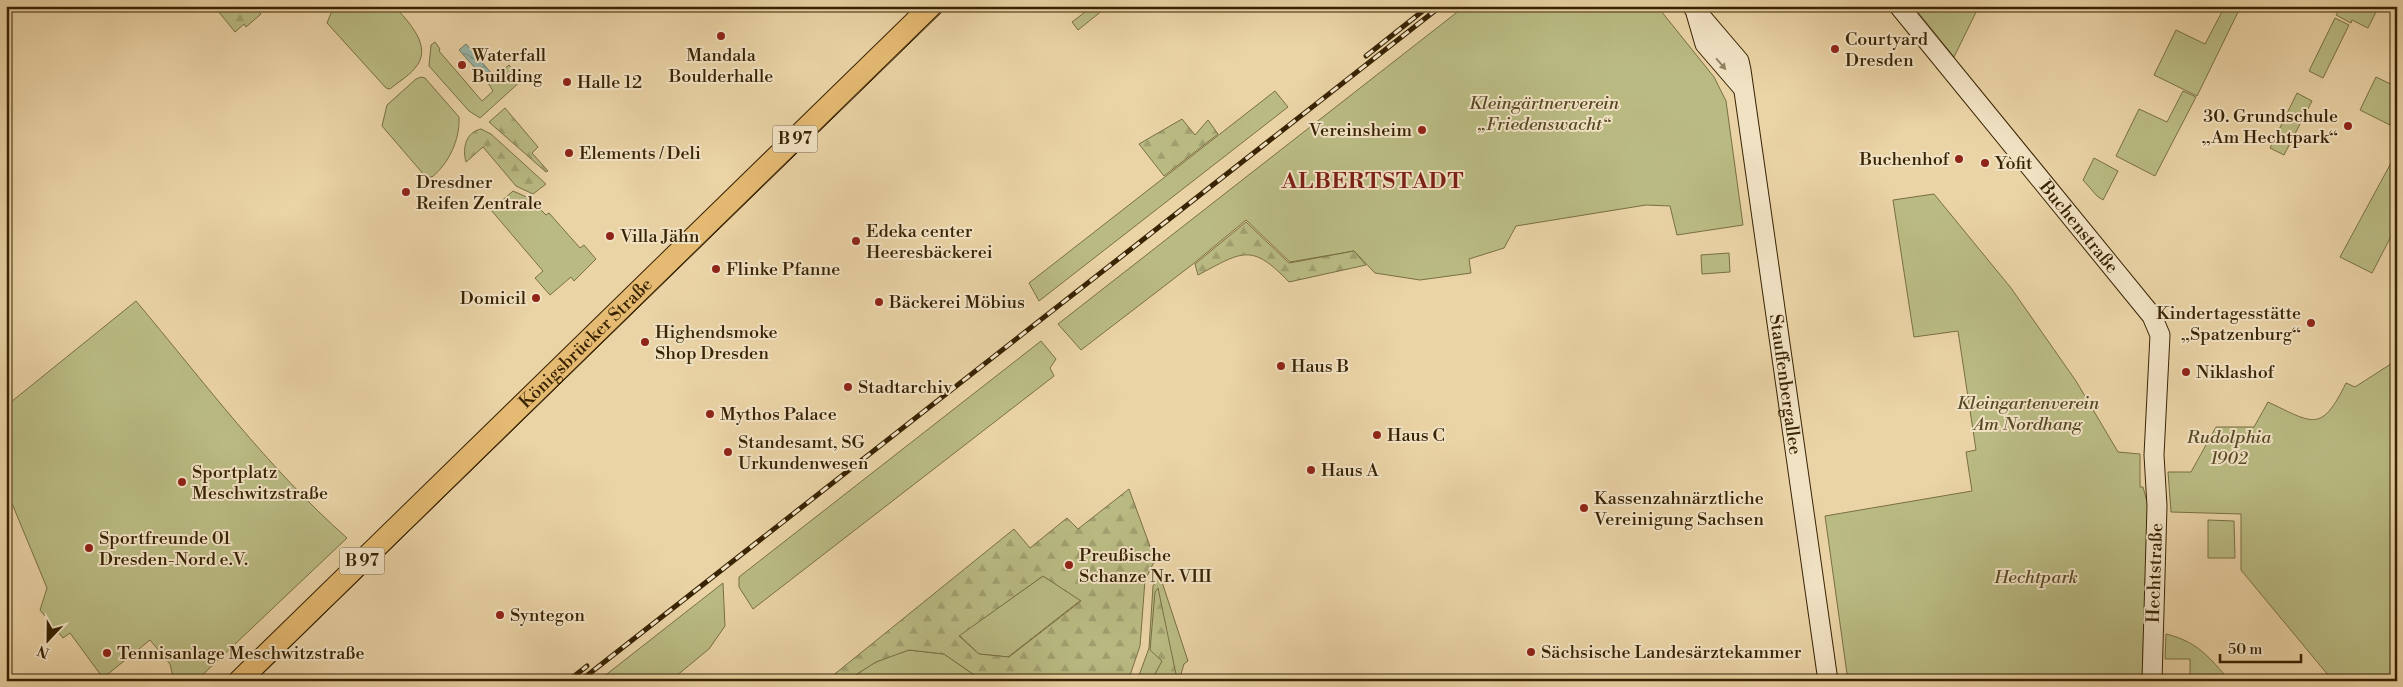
<svg xmlns="http://www.w3.org/2000/svg" width="2403" height="687" viewBox="0 0 2403 687" font-family="'Libre Bodoni',serif">
  <style>
    .green { fill: #babb83; stroke: #796f43 }
    .forest { fill: url(#forest-firs); stroke: #796f43; fill-rule: evenodd }
    .water { fill: url(#water-waves); stroke: #727c67 }
    .lines { fill: none; stroke-linecap: round; stroke-linejoin: round }
    .secondary-casing { stroke: #382303; stroke-width: 21 }
    .primary-casing { stroke: #382303; stroke-width: 23 }
    .secondary { stroke: #f1e2c4; stroke-width: 19 }
    .primary { stroke: #e5ba72; stroke-width: 21 }
    .tram { stroke: #382303; stroke-width: 1 }
    .rail-casing { stroke: #382303; stroke-width: 5 }
    .rail { stroke: #f1e2c4; stroke-width: 3; stroke-dasharray: 9; stroke-linecap: butt }
    .oneway { fill: #948264 }
    .poi-dot { fill: #8f2418; stroke: #f1e2c4; stroke-width: 2 }
    .labels { text-anchor: middle; dominant-baseline: central; stroke-width: 4; stroke-linejoin: round; paint-order: stroke }
    .shield { fill: #f1e2c4; stroke: #705c3d; stroke-width: 1 }
    .shield-label { font-size: 16px; font-weight: bold; fill: #382303 }
    .poi-label { font-size: 18px; fill: #382303; stroke: #f1e2c4; text-anchor: start }
    .park-label { font-size: 18px; font-style: italic; fill: #584923; stroke: #f1e2c4 }
    .street-label { font-size: 18px; fill: #382303; stroke: #f1e2c4 }
    .district-label { font-size: 22px; font-weight: bold; letter-spacing: 1px; fill: #7a1f14; stroke: #f1e2c4 }
  </style>
  <defs>
    <pattern id="forest-firs" width="22" height="20" patternUnits="userSpaceOnUse" patternTransform="scale(1.25)"><rect width="22" height="20" fill="#babb83"/><path d="M5 1l3.5 6h-7zM16 11l3.5 6h-7z" fill="#a1a070"/></pattern>
    <pattern id="water-waves" width="16" height="10" patternUnits="userSpaceOnUse" patternTransform="scale(1.25)"><rect width="16" height="10" fill="#98b7aa"/><path d="M0 5q4-4 8 0t8 0" fill="none" stroke="#7d9488"/></pattern>
  </defs>
  <rect width="100%" height="100%" fill="#ead3a5"/>
  <filter id="stains"><feTurbulence type="fractalNoise" baseFrequency=".004" numOctaves="4"/><feColorMatrix values="0 0 0 0 .2 0 0 0 0 .09 0 0 0 0 .02 0 0 0 .5 -.17"/></filter>
  <radialGradient id="worn" r=".72"><stop offset=".6" stop-color="#630" stop-opacity="0"/><stop offset="1" stop-color="#630" stop-opacity=".3"/></radialGradient>
  <!-- green -->
  <g class="green">
    <path d="M334 6H394C408 21 434 47 415 68 409 76 398 82 390 89L386 88 327 23Z"/>
    <polygon points="1093,6 1108,6 1078,30 1072,22"/>
    <polygon points="1465,6 1657,6 1714,77 1726,101 1743,225 1677,235 1670,206 1646,205 1516,226 1504,248 1469,259 1471,273 1420,280 1375,273 1354,251 1290,262 1246,220 1193,264 1081,350 1058,324"/>
    <polygon points="1913,6 1979,6 1954,57"/>
    <polygon points="2225,6 2241,6 2197,96 2154,75 2176,30 2205,44"/>
    <polygon points="2341,6 2379,6 2368,28 2352,20 2351,23 2336,15"/>
    <polygon points="2335,18 2349,25 2323,78 2309,71"/>
    <polygon points="435,42 440,49 439,51 482,101 493,91 488,83 509,65 522,80 480,118 469,111 429,66 431,45"/>
    <path d="M421 77 425 78 459 117C460 140 449 163 432 177L425 176 382 126 387 105 416 79Z"/>
    <polygon points="2376,77 2397,87 2397,111 2390,125 2360,110"/>
    <polygon points="1275,91 1288,107 1039,301 1029,283"/>
    <polygon points="2183,91 2196,97 2155,176 2116,156 2139,109 2167,122"/>
    <polygon points="2297,93 2312,101 2284,155 2270,148"/>
    <polygon points="2397,152 2397,225 2372,273 2340,257"/>
    <polygon points="2094,158 2118,171 2103,200 2097,196 2083,180"/>
    <polygon points="513,191 529,198 546,215 549,213 580,248 584,245 596,259 574,281 571,277 550,295 535,278 543,271 491,210"/>
    <polygon points="1934,194 2011,288 2076,381 2118,452 2140,454 2140,487 2143,487 2148,505 2142,681 1848,681 1825,516 1972,491 1966,452 1976,450 1958,331 1914,337 1893,200"/>
    <polygon points="1729,253 1730,272 1702,274 1701,255"/>
    <path d="M136 301C204 382 268 468 347 538L196 681H174L170 664 150 640 103 678 70 633 63 638 40 610 47 588 6 489V406Z"/>
    <polygon points="1041,341 1056,359 1050,368 1054,376 753,609 739,587 739,577"/>
    <path d="M2397 360V681H2333L2241 570V514L2171 512 2168 472H2191L2216 427H2254L2268 402C2313 423 2321 434 2346 383L2355 387Z"/>
    <polygon points="2208,520 2234,521 2235,558 2208,558"/>
    <polygon points="1043,576 1081,600 1008,657 979,654 959,635"/>
    <polygon points="1161,579 1188,661 1184,664 1179,681 1137,681 1149,648 1153,586 1157,580"/>
    <polygon points="723,583 725,626 709,649 670,681 598,681"/>
    <path d="M2166 634C2198 642 2209 657 2230 681H2190V659H2165Z"/>
    <path d="M909 650 944 654 983 681H851C866 663 888 657 909 650Z"/>
  </g>
  <!-- forest -->
  <g class="forest">
    <polygon points="214,6 260,6 257,9 261,14 246,27 244,24 235,32"/>
    <polygon points="505,108 538,147 532,153 548,171 546,172 489,122"/>
    <polygon points="1182,119 1195,135 1208,120 1218,134 1164,176 1139,144"/>
    <path d="M481 129 491 134 546 184 533 194 516 186 483 147 466 162C462 148 466 132 481 129Z"/>
    <path d="M1246 222 1289 263 1354 251 1366 265 1289 282C1251 242 1242 252 1198 275L1195 264Z"/>
    <path d="M1129 489 1155 560 1145 580 1140 646 1128 681H983L944 654 909 650 876 662 857 674 851 681H831V677L1014 529 1030 548 1067 518 1078 529ZM1043 576 1081 601 1009 657 979 654 959 636Z"/>
    <polygon points="1158,588 1177,679 1176,681 1141,681 1154,676 1162,661 1150,650 1155,592"/>
  </g>
  <!-- water -->
  <polygon class="water" points="466,44 493,75 486,80 459,50"/>
  <g class="lines">
    <!-- secondary casing -->
    <g class="secondary-casing">
      <g id="secondary">
        <path id="s1" d="M1692 6 1739 61 1741 70 1828 681"/>
        <path id="s2" d="M1899 6 2152 316 2160 335 2154 455 2157 506 2152 681"/>
        <polyline points="1696,13 1705,44 1742,87"/>
      </g>
    </g>
    <!-- primary casing -->
    <g class="primary-casing">
      <g id="primary">
        <path id="s3" d="M239 681 931 6"/>
      </g>
    </g>
    <!-- secondary -->
    <use href="#secondary" class="secondary"/>
    <!-- primary -->
    <use href="#primary" class="primary"/>
    <!-- tram -->
    <polyline class="tram" points="255,681 948,6"/>
    <!-- rail casing -->
    <g class="rail-casing">
      <g id="rail">
        <polyline points="1366,56 1429,6"/>
        <polyline points="568,681 587,666"/>
        <polyline points="580,681 1441,6"/>
      </g>
    </g>
    <!-- rail -->
    <use href="#rail" class="rail"/>
  </g>
  <!-- one-way arrows -->
  <defs><path id="oneway-solid" d="M-6-.8H1V-3.2L6.5 0L1 3.2V.8H-6Z" transform="scale(1.25)"/></defs>
  <use class="oneway" href="#oneway-solid" transform="translate(1721 64) rotate(49)"/>
  <!-- markers -->
  <g class="poi-dot">
    <circle cx="721" cy="36" r="5"/>
    <circle cx="1835" cy="49" r="5"/>
    <circle cx="462" cy="65" r="5"/>
    <circle cx="567" cy="82" r="5"/>
    <circle cx="2348" cy="126" r="5"/>
    <circle cx="1422" cy="130" r="5"/>
    <circle cx="569" cy="153" r="5"/>
    <circle cx="1959" cy="159" r="5"/>
    <circle cx="1985" cy="163" r="5"/>
    <circle cx="406" cy="192" r="5"/>
    <circle cx="610" cy="236" r="5"/>
    <circle cx="856" cy="241" r="5"/>
    <circle cx="716" cy="269" r="5"/>
    <circle cx="536" cy="298" r="5"/>
    <circle cx="879" cy="302" r="5"/>
    <circle cx="2311" cy="323" r="5"/>
    <circle cx="645" cy="342" r="5"/>
    <circle cx="1281" cy="366" r="5"/>
    <circle cx="2186" cy="372" r="5"/>
    <circle cx="848" cy="387" r="5"/>
    <circle cx="710" cy="414" r="5"/>
    <circle cx="1377" cy="435" r="5"/>
    <circle cx="728" cy="452" r="5"/>
    <circle cx="1311" cy="470" r="5"/>
    <circle cx="182" cy="482" r="5"/>
    <circle cx="1584" cy="508" r="5"/>
    <circle cx="89" cy="548" r="5"/>
    <circle cx="1069" cy="565" r="5"/>
    <circle cx="500" cy="615" r="5"/>
    <circle cx="1531" cy="652" r="5"/>
    <circle cx="107" cy="653" r="5"/>
  </g>
  <g class="labels">
    <!-- shield labels -->
    <g class="shield">
      <rect x="772.5" y="125.5" width="45" height="27" rx="4"/>
      <rect x="339.5" y="547.5" width="45" height="27" rx="4"/>
    </g>
    <g class="shield-label">
      <text x="795" y="139">B 97</text>
      <text x="362" y="561">B 97</text>
    </g>
    <!-- poi labels -->
    <g class="poi-label">
      <text x="1845" y="39">Courtyard<tspan x="1845" dy="21">Dresden</tspan></text>
      <text x="472" y="55">Waterfall<tspan x="472" dy="21">Building</tspan></text>
      <text x="721" y="55" text-anchor="middle">Mandala<tspan x="721" dy="21">Boulderhalle</tspan></text>
      <text x="577" y="82">Halle 12</text>
      <text x="2338" y="116" text-anchor="end">30. Grundschule<tspan x="2338" dy="21">„Am Hechtpark“</tspan></text>
      <text x="1412" y="130" text-anchor="end">Vereinsheim</text>
      <text x="579" y="153">Elements / Deli</text>
      <text x="1949" y="159" text-anchor="end">Buchenhof</text>
      <text x="1995" y="163">Yofit</text>
      <text x="416" y="182">Dresdner<tspan x="416" dy="21">Reifen Zentrale</tspan></text>
      <text x="866" y="231">Edeka center<tspan x="866" dy="21">Heeresbäckerei</tspan></text>
      <text x="620" y="236">Villa Jähn</text>
      <text x="726" y="269">Flinke Pfanne</text>
      <text x="526" y="298" text-anchor="end">Domicil</text>
      <text x="889" y="302">Bäckerei Möbius</text>
      <text x="2301" y="313" text-anchor="end">Kindertagesstätte<tspan x="2301" dy="21">„Spatzenburg“</tspan></text>
      <text x="655" y="332">Highendsmoke<tspan x="655" dy="21">Shop Dresden</tspan></text>
      <text x="1291" y="366">Haus B</text>
      <text x="2196" y="372">Niklashof</text>
      <text x="858" y="387">Stadtarchiv</text>
      <text x="720" y="414">Mythos Palace</text>
      <text x="1387" y="435">Haus C</text>
      <text x="738" y="442">Standesamt, SG<tspan x="738" dy="21">Urkundenwesen</tspan></text>
      <text x="1321" y="470">Haus A</text>
      <text x="192" y="472">Sportplatz<tspan x="192" dy="21">Meschwitzstraße</tspan></text>
      <text x="1594" y="498">Kassenzahnärztliche<tspan x="1594" dy="21">Vereinigung Sachsen</tspan></text>
      <text x="99" y="538">Sportfreunde 01<tspan x="99" dy="21">Dresden-Nord e.V.</tspan></text>
      <text x="1079" y="555">Preußische<tspan x="1079" dy="21">Schanze Nr. VIII</tspan></text>
      <text x="510" y="615">Syntegon</text>
      <text x="1541" y="652">Sächsische Landesärztekammer</text>
      <text x="117" y="653">Tennisanlage Meschwitzstraße</text>
    </g>
    <!-- park labels -->
    <g class="park-label">
      <text x="1544" y="103">Kleingärtnerverein<tspan x="1544" dy="21">„Friedenswacht“</tspan></text>
      <text x="2028" y="403">Kleingartenverein<tspan x="2028" dy="21">Am Nordhang</tspan></text>
      <text x="2229" y="437">Rudolphia<tspan x="2229" dy="21">1902</tspan></text>
      <text x="2036" y="577">Hechtpark</text>
    </g>
    <!-- street labels -->
    <g class="street-label">
      <text stroke="none"><textPath href="#s2" startOffset="285">Buchenstraße</textPath></text>
      <text stroke="none"><textPath href="#s3" startOffset="484">Königsbrücker Straße</textPath></text>
      <text stroke="none"><textPath href="#s1" startOffset="399">Stauffenbergallee</textPath></text>
      <text transform="translate(2155 573) rotate(-88)">Hechtstraße</text>
    </g>
    <!-- district labels -->
    <g class="district-label">
      <text x="1373" y="181">ALBERTSTADT</text>
    </g>
  </g>
  <!-- margin -->
  <rect width="2403" height="687" fill="none" stroke="#ead3a5" stroke-width="25"/>
  <rect x="8" y="8" width="2388" height="672" fill="none" stroke="#382303" stroke-width="2.5"/>
  <rect x="12" y="12" width="2378" height="662" fill="none" stroke="#382303"/>
  <!-- north arrow -->
  <g transform="translate(48 640) rotate(202)" stroke="#f1e2c4" stroke-width="4" paint-order="stroke">
  <path d="M0-4L9 19L0 12L-9 19Z" fill="#382303"/>
  <text y="-8" font-size="14" font-weight="bold" text-anchor="middle" fill="#382303">N</text>
  </g>
  <!-- scale -->
  <path d="M2220 654v8h81v-8" fill="none" stroke="#382303" stroke-width="2.5"/>
  <text x="2228" y="654" font-size="15" fill="#382303" stroke="#f1e2c4" stroke-width="4" paint-order="stroke">50 m</text>
  <rect width="100%" height="100%" filter="url(#stains)"/>
  <rect width="100%" height="100%" fill="url(#worn)"/>
</svg>
